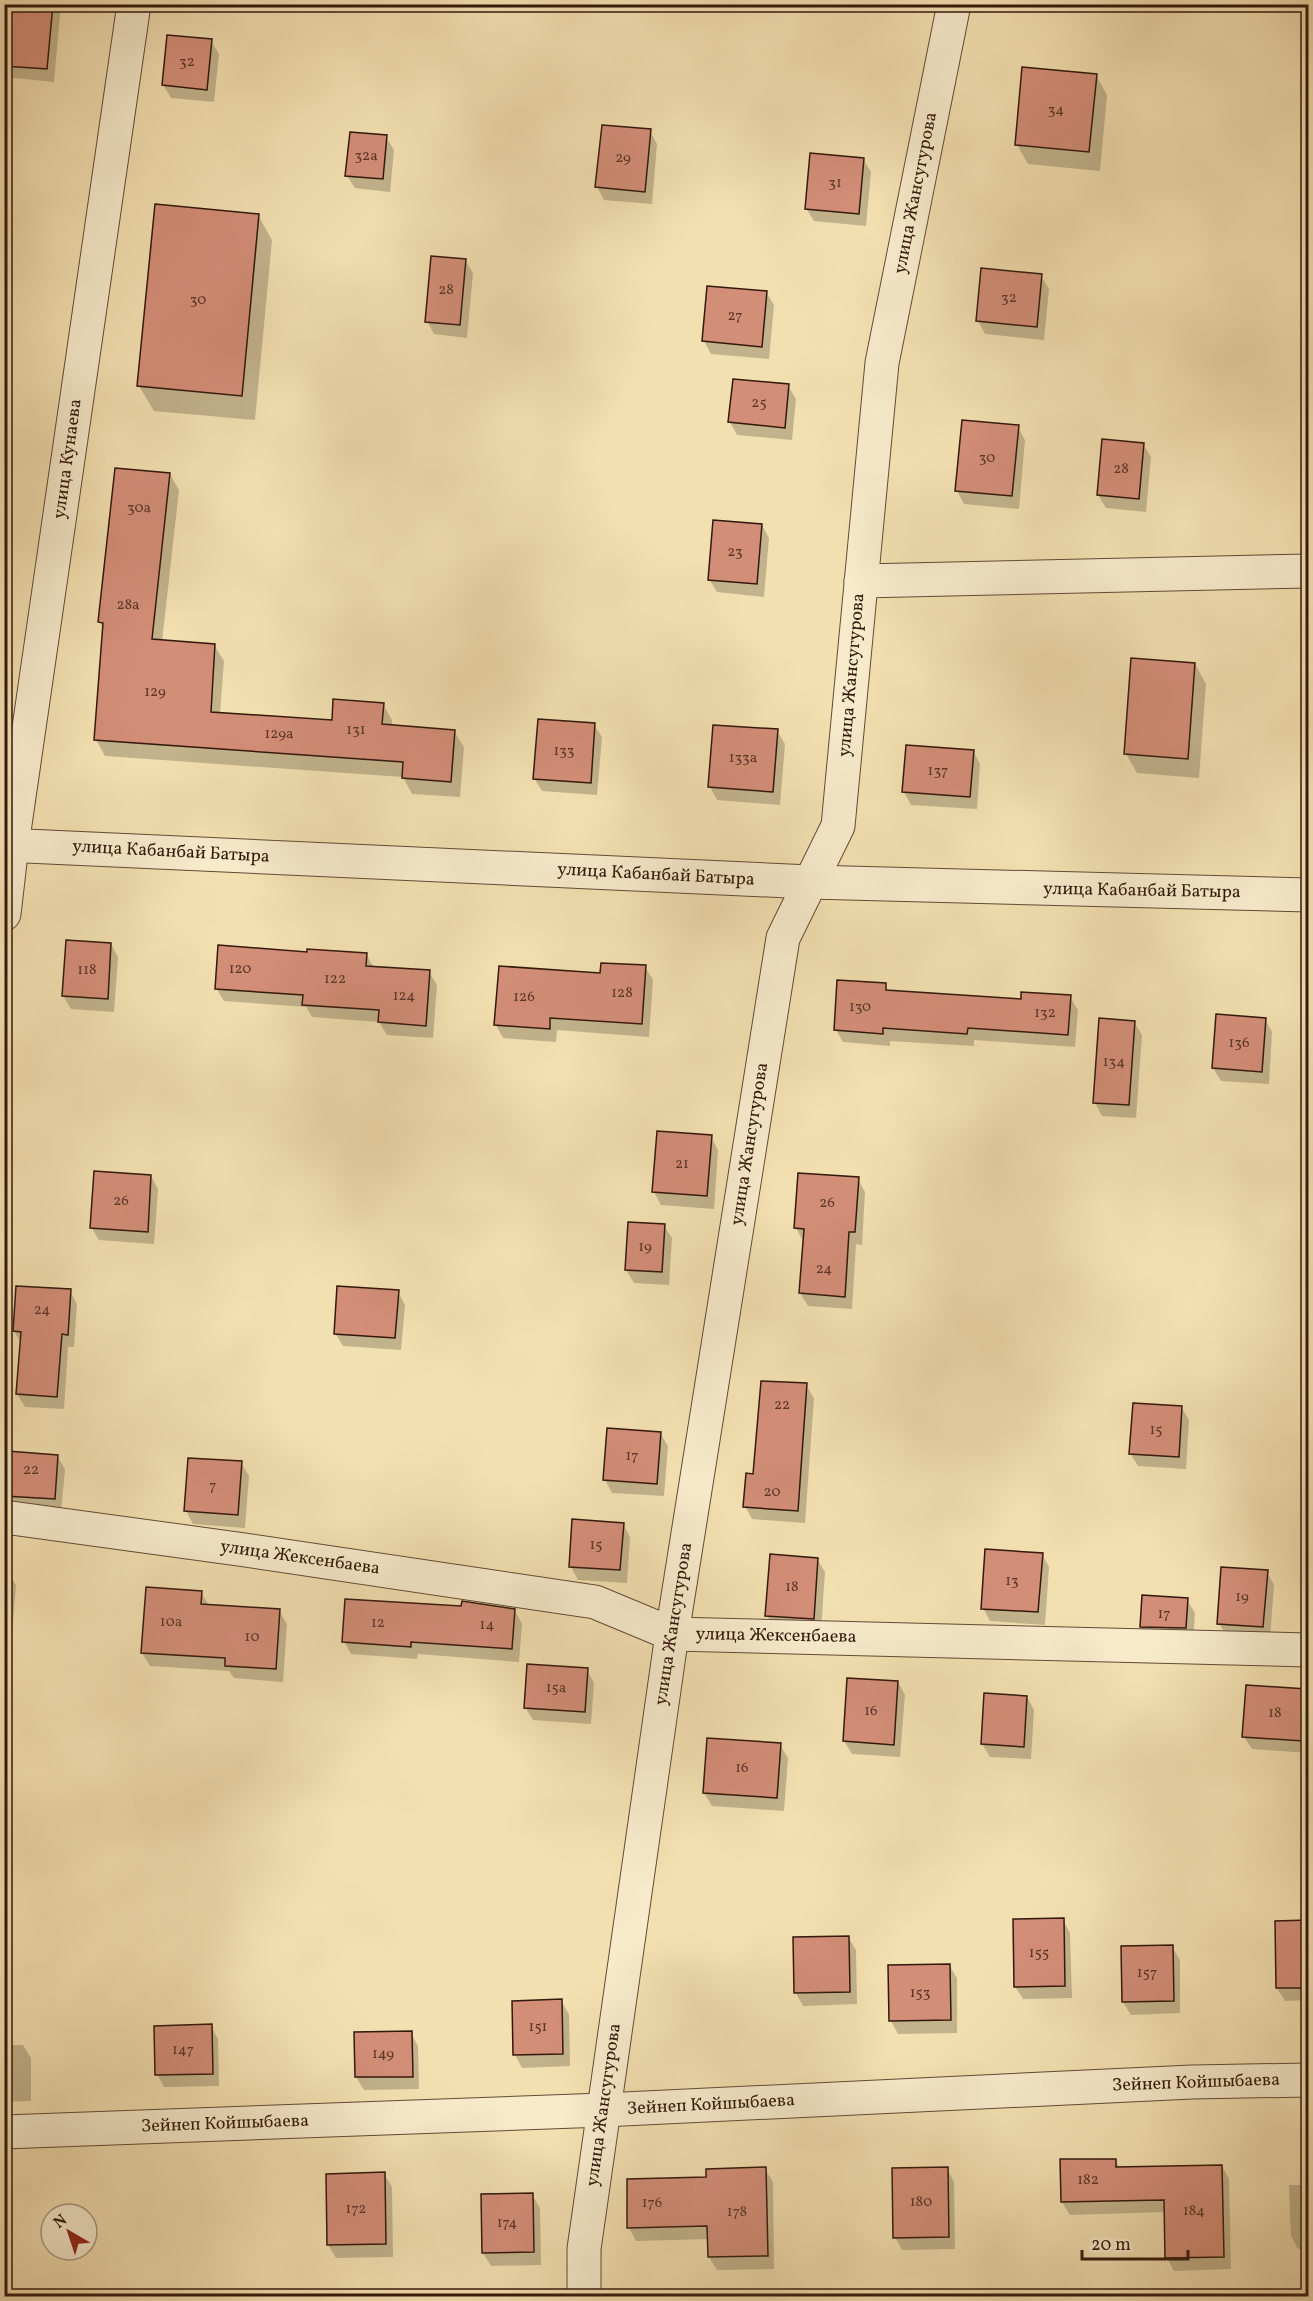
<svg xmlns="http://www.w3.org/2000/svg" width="1313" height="2301" viewBox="0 0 1313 2301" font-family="Vollkorn,serif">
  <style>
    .shadow { fill: #0003 }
    .building { fill: #d38e78; stroke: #33180c; stroke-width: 1.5 }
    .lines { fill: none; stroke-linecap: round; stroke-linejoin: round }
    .minor-casing { stroke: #634a35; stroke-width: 35 }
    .minor { stroke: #f7ebcc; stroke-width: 33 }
    .labels { text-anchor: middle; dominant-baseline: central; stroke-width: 4.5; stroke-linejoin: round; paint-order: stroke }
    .number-label { font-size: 15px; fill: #5b3627 }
    .street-label { font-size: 18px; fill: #33180c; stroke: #f7ebcc }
  </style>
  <rect width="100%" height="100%" fill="#f3e0b1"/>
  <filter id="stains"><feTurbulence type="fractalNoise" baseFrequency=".00333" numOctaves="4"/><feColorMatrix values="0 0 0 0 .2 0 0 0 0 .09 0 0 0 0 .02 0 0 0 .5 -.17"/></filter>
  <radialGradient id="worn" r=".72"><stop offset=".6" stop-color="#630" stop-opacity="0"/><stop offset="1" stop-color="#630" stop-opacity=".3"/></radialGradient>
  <!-- shadow -->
  <g class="shadow">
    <polygon points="4,4 61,4 54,82 4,77"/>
    <polygon points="211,41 219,54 214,102 171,98 163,85"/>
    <polygon points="1096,75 1107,95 1100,171 1028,164 1017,145"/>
    <polygon points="650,131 657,144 652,204 604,200 597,187"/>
    <polygon points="386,137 394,150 390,192 355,188 347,176"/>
    <polygon points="863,159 871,172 866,226 814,221 806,208"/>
    <polygon points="258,215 272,240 255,420 154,411 139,386"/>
    <polygon points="465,260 473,273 467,338 434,334 427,321"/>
    <polygon points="1041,276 1049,289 1044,340 985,334 978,321"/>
    <polygon points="766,292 774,305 769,359 711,354 704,341"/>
    <polygon points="788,386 796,399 792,440 737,435 730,422"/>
    <polygon points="1018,427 1025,440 1019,509 964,504 957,491"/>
    <polygon points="1143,444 1151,457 1146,512 1106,508 1098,495"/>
    <polygon points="170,474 179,490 162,642 214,645 224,661 220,714 333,722 383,704 392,720 392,726 454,731 464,747 460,797 412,794 403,777 105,756 96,740 104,630 100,622"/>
    <polygon points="762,525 769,538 764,597 717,592 709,579"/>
    <polygon points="1195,664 1206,684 1199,778 1137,773 1126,754"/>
    <polygon points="594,725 602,737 597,795 542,791 534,778"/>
    <polygon points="777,731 785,744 780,805 717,800 710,787"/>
    <polygon points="973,751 980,764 977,809 911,805 904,792"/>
    <polygon points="111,944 118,957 114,1012 71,1009 63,996"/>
    <polygon points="308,953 366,954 374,968 429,972 437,985 433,1038 387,1035 379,1022 312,1017 306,1007 224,1001 216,988"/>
    <polygon points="645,967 653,980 649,1037 557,1030 556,1042 503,1038 496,1025 602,974"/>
    <polygon points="885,985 889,992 1022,1001 1070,997 1078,1010 1075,1047 974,1040 974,1046 890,1041 890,1046 843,1042 836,1030"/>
    <polygon points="1265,1019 1272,1032 1269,1084 1221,1081 1213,1068"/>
    <polygon points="1134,1022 1142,1035 1136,1118 1102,1116 1095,1103"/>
    <polygon points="711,1137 718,1150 714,1209 661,1205 654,1192"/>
    <polygon points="151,1176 158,1189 154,1244 99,1240 91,1227"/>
    <polygon points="858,1179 865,1192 862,1245 856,1244 852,1309 808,1306 800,1293 803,1241 796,1228"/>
    <polygon points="664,1226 672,1238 669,1285 634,1283 626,1270"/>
    <polygon points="70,1291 77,1304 74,1347 68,1347 64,1409 25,1407 17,1394 21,1343 14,1331"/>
    <polygon points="398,1292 405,1305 401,1350 343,1346 335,1333"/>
    <polygon points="806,1385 814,1398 805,1523 752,1519 745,1506"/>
    <polygon points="1181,1407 1189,1420 1186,1469 1138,1466 1130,1453"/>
    <polygon points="660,1433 668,1446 664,1496 612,1493 605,1480"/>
    <polygon points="57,1456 65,1469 61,1512 13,1508 5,1495"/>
    <polygon points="241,1463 249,1476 245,1528 193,1524 186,1511"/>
    <polygon points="623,1524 630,1537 627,1583 578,1580 571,1567"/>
    <polygon points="1042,1554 1049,1567 1045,1625 990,1621 983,1608"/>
    <polygon points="817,1559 825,1572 821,1631 774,1628 767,1615"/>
    <polygon points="4,1571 8,1572 16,1585 11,1646 4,1646"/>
    <polygon points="1267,1572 1274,1585 1270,1639 1226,1636 1219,1623"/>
    <polygon points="201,1592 209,1606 279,1611 287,1624 283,1682 234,1678 229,1671 150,1666 142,1653"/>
    <polygon points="1187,1600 1195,1613 1193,1641 1149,1640 1141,1627"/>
    <polygon points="463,1608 515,1611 522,1624 519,1662 418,1654 417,1659 351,1654 344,1641"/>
    <polygon points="587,1670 594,1683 591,1724 533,1720 525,1707"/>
    <polygon points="898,1682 905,1695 900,1757 852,1754 844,1741"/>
    <polygon points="1306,1691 1308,1695 1308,1753 1252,1749 1244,1737"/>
    <polygon points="1027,1697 1034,1710 1031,1759 990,1757 982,1744"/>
    <polygon points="780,1745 788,1758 784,1811 712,1806 704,1793"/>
    <polygon points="1063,1920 1070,1933 1072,1998 1023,1999 1015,1986"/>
    <polygon points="1276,1922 1308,1922 1308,2000 1285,2001 1277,1988"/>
    <polygon points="848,1937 856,1950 857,2004 803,2006 796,1993"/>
    <polygon points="1172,1947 1180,1960 1180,2013 1131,2015 1123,2002"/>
    <polygon points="949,1965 957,1978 957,2033 898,2034 891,2021 890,1967"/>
    <polygon points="561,2001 569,2014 570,2066 522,2068 515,2055"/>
    <polygon points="211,2026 218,2039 219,2086 164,2087 157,2074"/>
    <polygon points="411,2033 418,2046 419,2089 364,2090 356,2077"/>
    <polygon points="4,2045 23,2045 31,2058 31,2101 4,2102"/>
    <polygon points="1115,2160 1120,2169 1222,2166 1229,2179 1231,2269 1174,2271 1167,2258 1166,2212 1070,2215 1062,2202"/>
    <polygon points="765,2169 773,2182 774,2269 717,2270 709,2257 709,2239 636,2241 629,2228 708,2178"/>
    <polygon points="947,2169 954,2182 955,2249 902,2250 895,2237"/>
    <polygon points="384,2174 392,2187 393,2257 336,2258 328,2245"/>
    <polygon points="1289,2185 1308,2185 1308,2249 1298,2249 1291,2236"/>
    <polygon points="532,2195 540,2208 541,2265 491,2266 483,2253"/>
  </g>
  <!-- building -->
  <g class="building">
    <polygon points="4,4 53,4 47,69 4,66"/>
    <polygon points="167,35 212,39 207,90 162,85"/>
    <polygon points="1022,67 1097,74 1089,152 1015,145"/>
    <polygon points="602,125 651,129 645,192 595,187"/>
    <polygon points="350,132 387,135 383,179 345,176"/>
    <polygon points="810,153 864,158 859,214 805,209"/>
    <polygon points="155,204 259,214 242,396 137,386"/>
    <polygon points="431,256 466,259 460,325 425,322"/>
    <polygon points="981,268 1042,274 1037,327 976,321"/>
    <polygon points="707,286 767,291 762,347 702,341"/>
    <polygon points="733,379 789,384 785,428 728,422"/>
    <polygon points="962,420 1019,425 1012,496 955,491"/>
    <polygon points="1102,439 1144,443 1139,499 1097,495"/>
    <polygon points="115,468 170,473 152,639 215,644 211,712 332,720 333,699 384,703 382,724 455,730 451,782 402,778 403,762 94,740 103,623 98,622"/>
    <polygon points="713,520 762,524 757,584 708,580"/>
    <polygon points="1131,658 1195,663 1188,759 1124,754"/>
    <polygon points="538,719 595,723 591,783 533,779"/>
    <polygon points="713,725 778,729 773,792 708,787"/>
    <polygon points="906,745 974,750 970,797 902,792"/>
    <polygon points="66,940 111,943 108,999 62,996"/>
    <polygon points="218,945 307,952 307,949 367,953 366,966 430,970 426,1026 378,1022 379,1010 302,1005 303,995 215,989"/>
    <polygon points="601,963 646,965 642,1024 550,1018 550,1029 494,1025 499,966 600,973"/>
    <polygon points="837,980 886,983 886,990 1021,999 1021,992 1071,995 1068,1035 968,1028 967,1034 883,1028 883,1034 834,1030"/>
    <polygon points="1216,1014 1266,1018 1262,1072 1212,1068"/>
    <polygon points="1099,1018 1135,1021 1129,1105 1093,1103"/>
    <polygon points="657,1131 712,1135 707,1196 652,1192"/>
    <polygon points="94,1171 151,1175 148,1232 90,1228"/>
    <polygon points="798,1173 859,1177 855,1232 849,1232 845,1297 799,1293 804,1229 794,1228"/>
    <polygon points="628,1222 665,1224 662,1272 625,1270"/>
    <polygon points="16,1286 71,1289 68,1335 62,1334 57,1397 16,1394 21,1332 13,1331"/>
    <polygon points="337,1286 399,1290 395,1338 334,1334"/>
    <polygon points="761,1381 807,1383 798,1511 743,1507 746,1473 753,1474"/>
    <polygon points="1133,1403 1182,1406 1179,1457 1129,1454"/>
    <polygon points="607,1428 661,1432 657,1484 603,1480"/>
    <polygon points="7,1451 58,1455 55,1499 4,1496"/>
    <polygon points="188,1458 242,1461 238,1515 184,1511"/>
    <polygon points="572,1519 624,1523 620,1570 569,1567"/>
    <polygon points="985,1549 1043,1553 1038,1612 981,1609"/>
    <polygon points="770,1554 818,1558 814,1619 765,1616"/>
    <polygon points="1221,1567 1268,1570 1263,1627 1217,1624"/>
    <polygon points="146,1587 202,1591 201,1604 280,1609 276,1669 225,1666 225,1658 141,1653"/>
    <polygon points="1142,1595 1188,1598 1186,1628 1140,1627"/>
    <polygon points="345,1599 461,1606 462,1601 515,1609 512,1649 411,1642 411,1647 342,1642"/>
    <polygon points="527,1664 588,1668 585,1712 524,1708"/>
    <polygon points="847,1678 898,1681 894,1745 843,1741"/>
    <polygon points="1246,1685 1307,1689 1303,1741 1242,1737"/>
    <polygon points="984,1693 1027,1696 1024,1747 981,1744"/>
    <polygon points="707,1738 781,1743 777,1798 703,1793"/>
    <polygon points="1064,1918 1065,1986 1014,1987 1013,1919"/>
    <polygon points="1308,1920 1308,1988 1276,1988 1275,1921"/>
    <polygon points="849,1936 850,1992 794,1993 793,1937"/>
    <polygon points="1173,1945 1174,2001 1122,2002 1121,1946"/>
    <polygon points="950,1964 951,2020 889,2021 888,1965"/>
    <polygon points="562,1999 563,2054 513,2055 512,2001"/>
    <polygon points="212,2024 213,2074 155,2075 154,2026"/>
    <polygon points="412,2031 413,2077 355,2077 354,2032"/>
    <polygon points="1060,2159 1116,2159 1116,2167 1222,2165 1224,2257 1165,2258 1164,2200 1061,2202"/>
    <polygon points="766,2167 768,2256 708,2257 707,2226 627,2228 627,2179 706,2177 706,2169"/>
    <polygon points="948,2167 949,2237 893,2238 892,2168"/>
    <polygon points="385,2172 386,2244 327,2245 326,2174"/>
    <polygon points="533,2193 534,2252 482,2253 481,2194"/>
  </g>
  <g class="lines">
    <!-- minor casing -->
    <g class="minor-casing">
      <g id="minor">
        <polyline points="861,581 1308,571"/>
        <polyline points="4,845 810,882 1308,895"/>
        <polyline points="4,914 12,845 134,4"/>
        <polyline points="4,1517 245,1550 595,1602 672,1634 1308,1650"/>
        <polyline points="4,2132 603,2110 1192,2082 1308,2080"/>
        <polyline points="584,2296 584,2249 672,1634 783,938 838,826 882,363 954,4"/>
      </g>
    </g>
    <!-- minor -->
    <use href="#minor" class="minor"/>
  </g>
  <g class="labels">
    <!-- number labels -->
    <g class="number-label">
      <text x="187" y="62">32</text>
      <text x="1056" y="110">34</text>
      <text x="366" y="156">32а</text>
      <text x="623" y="158">29</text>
      <text x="835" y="183">31</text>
      <text x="446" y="290">28</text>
      <text x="1009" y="298">32</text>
      <text x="198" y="300">30</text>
      <text x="735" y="316">27</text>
      <text x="759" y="403">25</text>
      <text x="987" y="458">30</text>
      <text x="1121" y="469">28</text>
      <text x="139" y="508">30а</text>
      <text x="735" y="552">23</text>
      <text x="128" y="605">28а</text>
      <text x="155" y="692">129</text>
      <text x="356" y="730">131</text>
      <text x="279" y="734">129а</text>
      <text x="564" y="751">133</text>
      <text x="743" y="758">133а</text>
      <text x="938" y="771">137</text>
      <text x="240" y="969">120</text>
      <text x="87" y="970">118</text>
      <text x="335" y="979">122</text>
      <text x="622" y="993">128</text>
      <text x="404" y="996">124</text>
      <text x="524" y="997">126</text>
      <text x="860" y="1007">130</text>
      <text x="1045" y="1013">132</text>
      <text x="1239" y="1043">136</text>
      <text x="1114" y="1062">134</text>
      <text x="682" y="1164">21</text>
      <text x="121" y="1201">26</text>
      <text x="827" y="1203">26</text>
      <text x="645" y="1247">19</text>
      <text x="824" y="1269">24</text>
      <text x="42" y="1310">24</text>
      <text x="782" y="1405">22</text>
      <text x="1156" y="1430">15</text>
      <text x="632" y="1456">17</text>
      <text x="31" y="1470">22</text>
      <text x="213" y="1486">7</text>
      <text x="772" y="1492">20</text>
      <text x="596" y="1545">15</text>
      <text x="1012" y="1581">13</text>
      <text x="792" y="1587">18</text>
      <text x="1242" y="1597">19</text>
      <text x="1164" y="1614">17</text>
      <text x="171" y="1622">10а</text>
      <text x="378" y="1623">12</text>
      <text x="487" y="1625">14</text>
      <text x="252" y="1637">10</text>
      <text x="556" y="1688">15а</text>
      <text x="871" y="1711">16</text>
      <text x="1275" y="1713">18</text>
      <text x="742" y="1768">16</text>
      <text x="1039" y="1953">155</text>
      <text x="1147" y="1973">157</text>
      <text x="920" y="1993">153</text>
      <text x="538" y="2027">151</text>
      <text x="183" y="2050">147</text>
      <text x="383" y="2054">149</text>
      <text x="1088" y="2180">182</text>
      <text x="921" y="2202">180</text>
      <text x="652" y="2203">176</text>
      <text x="356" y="2209">172</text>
      <text x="1194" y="2211">184</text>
      <text x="737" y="2212">178</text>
      <text x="507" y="2223">174</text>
    </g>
    <!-- street labels -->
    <g class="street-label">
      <text transform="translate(916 193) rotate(-79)">улица Жансугурова</text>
      <text transform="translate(68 459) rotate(-82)">улица Кунаева</text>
      <text transform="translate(852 675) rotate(-85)">улица Жансугурова</text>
      <text transform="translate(171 852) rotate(3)">улица Кабанбай Батыра</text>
      <text transform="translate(656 875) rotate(3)">улица Кабанбай Батыра</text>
      <text transform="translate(1142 891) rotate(1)">улица Кабанбай Батыра</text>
      <text transform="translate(750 1144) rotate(-81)">улица Жансугурова</text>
      <text transform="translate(300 1558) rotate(8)">улица Жексенбаева</text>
      <text transform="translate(674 1624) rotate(-81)">улица Жансугурова</text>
      <text transform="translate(776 1636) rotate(1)">улица Жексенбаева</text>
      <text transform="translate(1196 2083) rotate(-2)">Зейнеп Койшыбаева</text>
      <text transform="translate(604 2105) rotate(-82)">улица Жансугурова</text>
      <text transform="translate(711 2105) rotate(-3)">Зейнеп Койшыбаева</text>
      <text transform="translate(225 2124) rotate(-2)">Зейнеп Койшыбаева</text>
    </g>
  </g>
  <!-- margin -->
  <rect width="1313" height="2301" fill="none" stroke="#f3e0b1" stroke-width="24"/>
  <rect x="6" y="6" width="1301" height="2289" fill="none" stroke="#33180c" stroke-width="3"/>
  <rect x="12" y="12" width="1289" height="2277" fill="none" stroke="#33180c" stroke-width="1.5"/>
  <!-- north arrow -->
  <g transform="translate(69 2232) rotate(321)"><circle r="28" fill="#f7ebcc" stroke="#a9977f" stroke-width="1.5"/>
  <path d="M0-4.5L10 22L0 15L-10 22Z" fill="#8f2418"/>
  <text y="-9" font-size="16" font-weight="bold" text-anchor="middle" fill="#33180c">N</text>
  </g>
  <!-- scale -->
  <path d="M1082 2250v9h106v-9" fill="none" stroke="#33180c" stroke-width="3"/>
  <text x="1091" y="2250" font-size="18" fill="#33180c" stroke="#f7ebcc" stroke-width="4.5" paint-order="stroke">20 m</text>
  <rect width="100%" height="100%" filter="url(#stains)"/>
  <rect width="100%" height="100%" fill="url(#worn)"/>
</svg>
